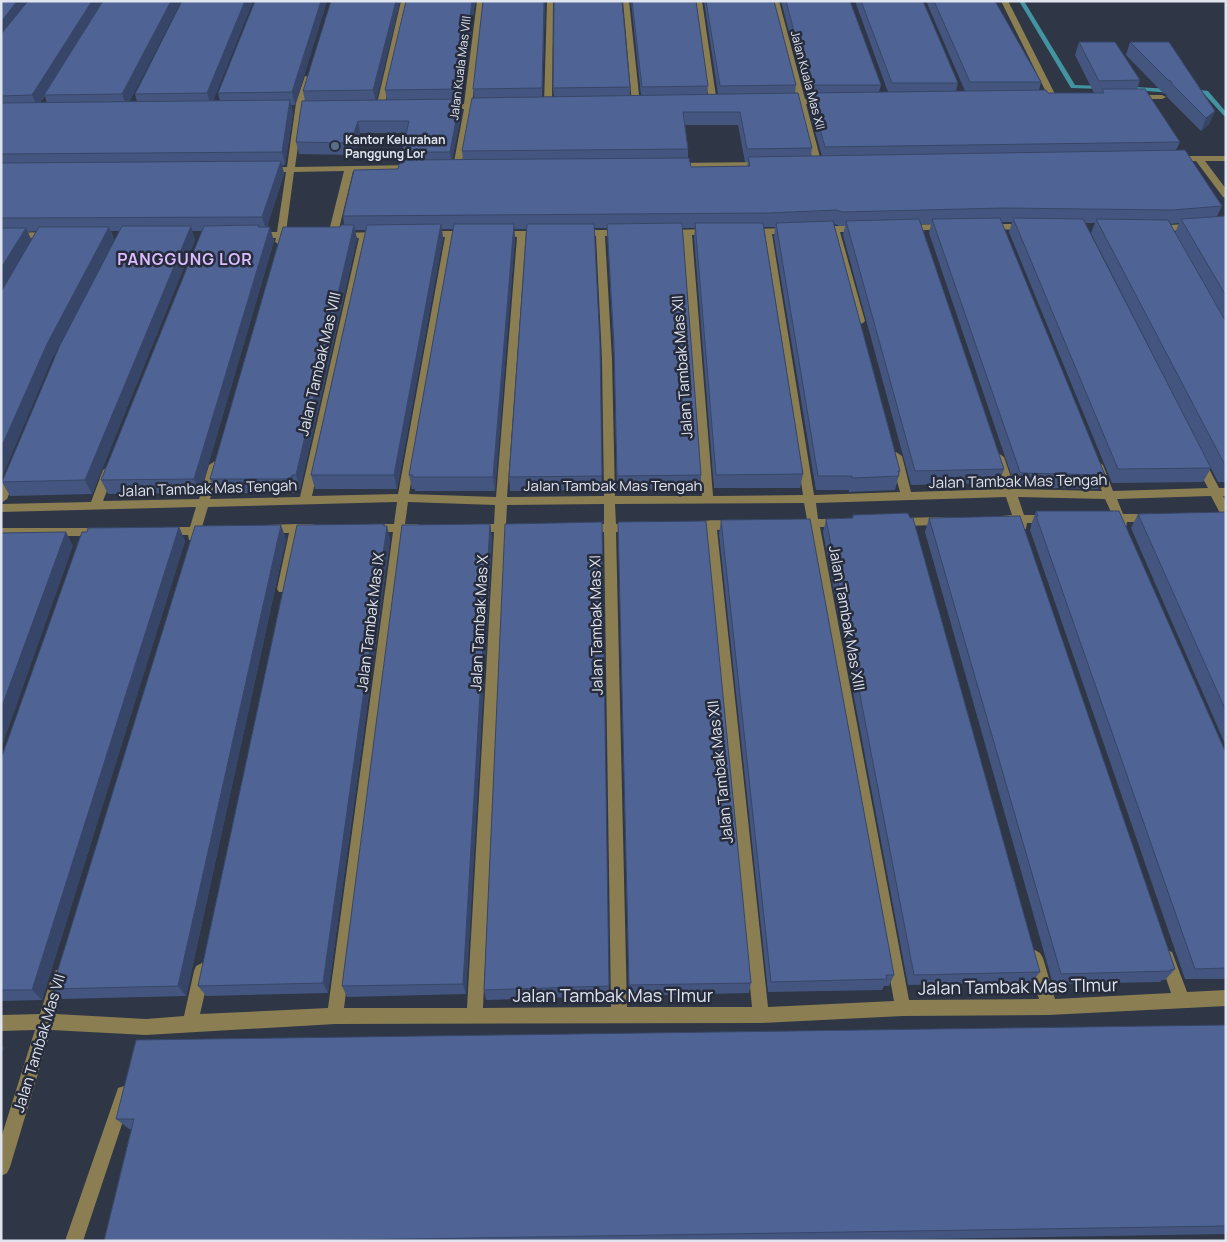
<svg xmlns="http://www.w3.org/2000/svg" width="1227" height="1242" viewBox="0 0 1227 1242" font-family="Manrope,sans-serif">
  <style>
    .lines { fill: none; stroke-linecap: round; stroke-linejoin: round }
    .stream { fill: #4294a1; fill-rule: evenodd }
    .minor { fill: #8a7e52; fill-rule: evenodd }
    .wall { fill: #44567f; fill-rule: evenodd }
    .shaded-wall { fill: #374668 }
    .building { fill: #4f6494; stroke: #374668 }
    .service-dot { fill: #5c6f8a; stroke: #262c3b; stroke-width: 2 }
    .labels { text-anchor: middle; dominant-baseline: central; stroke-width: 5; stroke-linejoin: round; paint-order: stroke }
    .far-street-label { font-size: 12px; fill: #e0e4ef; stroke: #262c3b }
    .far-poi-label { font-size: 12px; font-weight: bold; fill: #e0e4ef; stroke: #262c3b; text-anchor: start }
    .street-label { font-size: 15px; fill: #e0e4ef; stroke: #262c3b }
    .far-district-label { font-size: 16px; font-weight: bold; letter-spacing: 1px; fill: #dcbbff; stroke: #262c3b }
    .near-street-label { font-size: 18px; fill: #e0e4ef; stroke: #262c3b }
  </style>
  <rect width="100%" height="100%" fill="#2f3646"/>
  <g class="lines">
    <!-- stream -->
    <g class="stream">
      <polygon points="1019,1 1024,1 1075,85 1102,86 1105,88 1104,89 1071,88"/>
      <polygon points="1135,87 1172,89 1175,91 1172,93 1133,90 1132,89"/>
      <polygon points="1192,89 1208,91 1226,112 1226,118 1204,94 1190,92 1190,90"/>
    </g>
    <!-- minor -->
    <g class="minor">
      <polygon points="401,1 408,1 384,108 380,110 376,108"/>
      <polygon points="477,1 483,1 472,104 486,104 490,106 486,108 472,109 461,167 457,170 453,167 464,109 446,109 442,107 446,105 464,104"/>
      <polygon points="547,1 553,1 552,105 548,107 544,105"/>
      <polygon points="623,1 629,1 640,104 636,106 632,104"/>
      <polygon points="696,1 702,1 717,103 713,105 709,103"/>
      <polygon points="772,1 779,1 805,99 826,99 830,101 826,103 806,104 822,165 821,167 814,165 798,104 784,104 780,102 784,100 797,99"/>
      <polygon points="1001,1 1008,1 1057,98 1056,100 1049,98"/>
      <path d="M305 76 312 78 304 103 295 167 414 165 418 168 414 171H353L338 233 381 232 386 235 381 238H368L312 496 398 494 445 237 423 236V232L426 231H469L474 234 469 237H454L409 494 496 497 517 237 496 236V232L499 231H541L546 234 541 237H526L507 497 604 496 602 359 596 236 576 235 574 233 579 230H624L629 233 624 236H605L612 359 615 496H702L683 235H663V231L666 230 711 229 715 232 711 235H692L713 496 803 495 763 234H746V230L749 229 791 228 795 231 791 234H772L814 495 900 492 890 456 896 452 902 456 911 492 1004 489 992 457 998 453 1004 457 1015 489 1102 491 1091 465 1097 461 1103 465 1113 491 1208 488 1194 462 1200 458 1204 459 1219 488H1226V496H1223L1226 502V518L1222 517 1211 496 1117 499 1123 514H1153L1159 518 1153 522H1127L1126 528H1118L1115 522H1106L1100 518 1102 515 1112 514 1105 499 1018 497 1024 515H1048L1054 519 1048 523H1027L1026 529H1018L1015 523H1006L1000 519 1002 516 1012 515 1006 497 816 503 818 519H841L847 523 841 527H820L909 1000 1039 999 1027 958 1030 953 1035 950 1040 953 1043 958 1055 999 1171 993 1159 957 1162 952 1167 950 1172 952 1187 992 1226 990V1006L1049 1015 903 1016 761 1023 335 1024 146 1035 51 1030 10 1167 7 1173 1 1176V1138L35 1030 1 1031V1015L40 1014 53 972 59 969 65 972 67 977 56 1014 146 1019 184 1016 194 971 196 966 202 963 208 966 210 971 200 1014 328 1008 393 532H371L365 528 371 524H394L397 502 208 507 202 527 212 528 214 531 208 535H199L197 540H189L188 535H166L160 531 166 527H190L196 507 1 512V504L91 502 103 470 109 466 115 470 103 501 199 499 209 465 215 461 221 465 210 499 300 497 359 238H333L328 235 344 171 294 172 286 232 299 233V237L285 238 283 244 280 245 275 242 276 238H256L251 235 256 232H277L286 172 266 173 262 170 266 167H287L296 103ZM408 502 495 505 494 524H473L467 528 473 532H494L467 1008H344L404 532H418L424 528 418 524H405ZM804 503 807 519H793L787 523 793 527H808L894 1001 768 1007 717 530 736 529 742 525C737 518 690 519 685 526L691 530H706L752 1007H627L616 532H633L639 528 633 524H616L615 504ZM604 504V524H586L580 528 586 532H604L611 1007 483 1008 505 532H521L527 528 521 524H506L507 505Z"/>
      <polygon points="1131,95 1162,95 1166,97 1162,99 1131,99"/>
      <polygon points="1226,156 1226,161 1205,161 1226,189 1226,198 1223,197 1196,161 1176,162 1172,159 1176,156"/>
      <polygon points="764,162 768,165 767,167 674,169 670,166 674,163"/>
      <polygon points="1226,221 1226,227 1156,232 1152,229 1156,226"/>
      <polygon points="946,224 949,225 949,229 906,231 902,228 906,225"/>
      <polygon points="986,224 1026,224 1030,227 1026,230 983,229 983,225"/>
      <polygon points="835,226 861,226 865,229 861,232 840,232 865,321 863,323 860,324 855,321 831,232 819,233 815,230 819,227"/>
      <polygon points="51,232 56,235 54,237 1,239 1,233"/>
      <polygon points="12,469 18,473 7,499 1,503 1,485 8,470"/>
      <polygon points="943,517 949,521 943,525 898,526 892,522 898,518"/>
      <polygon points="296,524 313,524 319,528 313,532 301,532 289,589 287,592 279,592 277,589 289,533 266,533 260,529 266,525"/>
      <polygon points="1,528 98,528 104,532 98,536 1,536"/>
      <polygon points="124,1086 130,1088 132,1094 83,1241 65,1241 116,1094 118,1088"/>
    </g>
  </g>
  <!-- wall -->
  <g class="wall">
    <path d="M1 1H181L129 102H137L135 94 253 1 213 101H220L218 93 327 1 295 105H291L293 113 285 165H282L284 174 283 177 267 227 274 241 200 493 108 494 101 480 202 231H192L195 240 92 494 10 496 2 482 119 231H111L114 240 53 357 1 292ZM45 96 47 103H40ZM36 231 31 240 27 232Z"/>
    <path d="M400 1 376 100H387L385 90 475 1 462 102H461L462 111 452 160 463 159 462 151 474 98 473 89 545 1 542 97H554L553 88 630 87V96L641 95 631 1H696L708 86 707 94H718L704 1H774L796 85 795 93 812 148 811 156H822L808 106 810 98H806L781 1H850L881 85 879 92H888L855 1H923L958 83 956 91H965L926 1H995L1041 82 1039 90 1048 93H1094L1075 55 1079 42 1140 80 1137 89 1180 142 1176 150 1222 206 1217 216H1226V482H1218L1091 233 1095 223H1085L1211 468 1203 482 1112 483 1009 232 1012 222H1001L1105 475 1098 489 1017 487 1015 486 929 233 931 224H921L1004 469 999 483 911 485 843 235 845 226H839L835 224H834L900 471 895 490 849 492V490H816L774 237 775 227H764L803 474 800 488H714L694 237 695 228H682L701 475 700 489 617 490 614 359 607 228H594L600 345 602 490 510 491 509 477 526 229H514L515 238 495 491H415V489H412L409 475 453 229H442L443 238 397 489H315L311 475 366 230H355L357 239 300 489H296L295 493H215L210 479 340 227 344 225 343 216 398 169 404 160 402 152 407 133H360L353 155 299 154 296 142 305 101 303 91ZM685 125H738L745 162H748L747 166 691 167 688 158V149ZM1179 223 1175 233 1170 224Z"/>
    <polygon points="1130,42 1215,111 1209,124 1201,131 1167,97 1166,94 1163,93 1126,55"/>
    <polygon points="1036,511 1226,753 1226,979 1185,979 1030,530 1031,527 1031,525"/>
    <polygon points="1226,512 1226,746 1131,528 1138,514"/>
    <polygon points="853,515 1040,972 1032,982 908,985 823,532 826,519 852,518"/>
    <polygon points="929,518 1175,969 1165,980 1162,980 1160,982 1053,984 925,532"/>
    <polygon points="721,520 894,975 889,986 884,986 882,990 768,992 719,534"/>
    <polygon points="602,522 609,996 486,1000 484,990"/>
    <polygon points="618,522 751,983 749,993 629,996"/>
    <polygon points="490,524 492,538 466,994 347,997 342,986"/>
    <polygon points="384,526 390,540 328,993 206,996 198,986"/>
    <polygon points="179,527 185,541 42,1000 1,1001 1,759"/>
    <polygon points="286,539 186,996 62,999 52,989"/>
    <polygon points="1226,1025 1226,1234 802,1241 104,1241 131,1129 129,1129 116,1119"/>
  </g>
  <!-- shaded-wall -->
  <g class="shaded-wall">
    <polygon points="17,1 30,1 1,41 1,22"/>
    <polygon points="92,1 104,1 37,108 32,95"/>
    <polygon points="171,1 181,1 127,107 122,94"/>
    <polygon points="245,1 253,1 211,106 207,93"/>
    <polygon points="321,1 327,1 295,105 292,92"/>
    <polygon points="396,1 400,1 376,103 373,90"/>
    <polygon points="472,1 475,1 462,102 461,89"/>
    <polygon points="544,1 545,1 542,101 542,88"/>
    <polygon points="460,99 462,111 451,164 450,152"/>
    <polygon points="290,100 293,113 285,165 282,152"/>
    <polygon points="1215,111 1209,124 1201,131 1206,118"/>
    <polygon points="358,121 360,133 353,155 351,143"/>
    <polygon points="281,161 284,174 283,177 266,230 262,217"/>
    <polygon points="441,224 443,238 397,489 394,475"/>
    <polygon points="514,224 515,238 495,491 493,477"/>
    <polygon points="354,225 357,239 300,489 296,475"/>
    <polygon points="191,226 195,240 92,494 85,480"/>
    <polygon points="109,227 114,240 53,357 1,480 1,448 47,344"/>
    <polygon points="270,227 274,241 200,493 194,479"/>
    <polygon points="26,228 32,241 1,292 1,268"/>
    <polygon points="292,475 296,489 295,493 291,479"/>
    <polygon points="384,524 386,533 387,526 390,540 328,993 323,983"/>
    <polygon points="490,524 492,538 466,994 463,984"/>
    <polygon points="281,525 286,539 186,996 178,986"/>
    <polygon points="179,527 185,541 42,1000 32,990"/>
    <polygon points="66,532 73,546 1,749 1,709"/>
    <polygon points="1,1045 4,1048 1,1057"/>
  </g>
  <!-- building -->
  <g class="building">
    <polygon points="1,1 17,1 1,22"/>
    <polygon points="28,1 92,1 32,95 1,96 1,34"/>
    <polygon points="103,1 171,1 122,94 44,95"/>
    <polygon points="182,1 245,1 207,93 135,94"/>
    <polygon points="255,1 321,1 292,92 218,93"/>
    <polygon points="331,1 396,1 373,90 303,91"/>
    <polygon points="406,1 472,1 461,89 385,90"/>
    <polygon points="483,1 544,1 542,88 473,89"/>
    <polygon points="554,1 622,1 630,87 553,88"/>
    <polygon points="632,1 696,1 708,86 642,87"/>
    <polygon points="706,1 774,1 796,85 720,86"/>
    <polygon points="786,1 850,1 881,85 808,85"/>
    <polygon points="861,1 923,1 958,83 892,83"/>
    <polygon points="934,1 995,1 1041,82 970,82"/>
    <polygon points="1079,42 1115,42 1140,80 1099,81"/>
    <polygon points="1130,42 1169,42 1215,111 1206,118 1172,84 1171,81 1168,80"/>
    <polygon points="1102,89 1145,89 1180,142 825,147 810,93 1046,90 1048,93 1104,93"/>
    <polygon points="798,93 812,148 747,149 740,112 683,112 688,149 462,151 472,98"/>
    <polygon points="460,99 450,152 402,152 409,121 358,121 351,143 296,142 302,101"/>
    <polygon points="290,100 282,152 1,154 1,103"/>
    <polygon points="1185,150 1222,206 1172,210 1004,208 842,212 837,210 769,213 343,216 354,170 398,169 400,160 689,158 691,167 750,166 748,157"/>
    <polygon points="281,161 280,164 262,217 1,218 1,163"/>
    <polygon points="1226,216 1226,296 1181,219"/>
    <polygon points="1000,218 1105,475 1023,473 1020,472 932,219"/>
    <polygon points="1013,218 1083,219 1211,468 1118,469"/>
    <polygon points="919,219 1004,469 915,471 846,221"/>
    <polygon points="1096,219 1168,220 1226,322 1226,467"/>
    <polygon points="833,221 900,471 898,471 899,476 852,478 852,476 818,476 776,223"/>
    <polygon points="682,223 701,475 617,476 614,345 607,224"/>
    <polygon points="695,223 763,223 803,474 716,475"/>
    <polygon points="441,224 394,475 311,475 367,225"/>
    <polygon points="454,224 514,224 493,477 412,477 413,475 409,475"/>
    <polygon points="527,224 594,224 600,345 602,476 509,477"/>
    <polygon points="259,225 258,227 270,227 194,479 101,480 204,226"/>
    <polygon points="341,225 354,225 296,475 292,475 291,479 210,479 283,227 340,227"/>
    <polygon points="122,226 191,226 85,480 2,482 60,345"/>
    <polygon points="39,227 109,227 47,344 1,448 1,292"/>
    <polygon points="1,228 26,228 1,268"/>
    <polygon points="1036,511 1119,511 1226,753 1226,968 1195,969 1036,516 1038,516"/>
    <polygon points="1226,512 1226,711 1138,514"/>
    <polygon points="908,513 910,518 913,518 1040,972 914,975 826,519 853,518 853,515"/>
    <polygon points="1020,516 1175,969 1170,970 1170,971 1061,974 929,518"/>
    <polygon points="810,519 894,975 886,975 887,979 771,982 721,520"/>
    <polygon points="706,521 751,983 629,985 618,522"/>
    <polygon points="602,522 609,986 484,990 505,524"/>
    <polygon points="384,524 384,526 387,526 323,983 198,986 297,525"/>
    <polygon points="490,524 463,984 342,986 402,525"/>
    <polygon points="281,525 178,986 52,989 195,526"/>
    <polygon points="179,527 32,990 1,990 1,759 82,532 87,532 88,528"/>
    <polygon points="66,532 1,709 1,533"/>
    <polygon points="1226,1025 1226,1226 281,1241 104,1241 134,1119 116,1119 136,1040"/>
  </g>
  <!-- markers -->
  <circle class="service-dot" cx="335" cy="146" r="5"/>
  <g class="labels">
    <!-- far-street labels -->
    <g class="far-street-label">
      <text transform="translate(460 68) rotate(-83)">Jalan Kuala Mas VIII</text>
      <text transform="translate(808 80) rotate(75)">Jalan Kuala Mas XII</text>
    </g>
    <!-- far-poi labels -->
    <g class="far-poi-label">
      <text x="345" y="139">Kantor Kelurahan<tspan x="345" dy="14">Panggung Lor</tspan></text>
    </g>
    <!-- street labels -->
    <g class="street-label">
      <text transform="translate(319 364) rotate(-77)">Jalan Tambak Mas VIII</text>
      <text transform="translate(682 367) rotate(-94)">Jalan Tambak Mas XII</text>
      <text transform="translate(1018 481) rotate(-1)">Jalan Tambak Mas Tengah</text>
      <text x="613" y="485">Jalan Tambak Mas Tengah</text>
      <text transform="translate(208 488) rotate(-2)">Jalan Tambak Mas Tengah</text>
      <text transform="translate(847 618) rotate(80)">Jalan Tambak Mas XIII</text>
      <text transform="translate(370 622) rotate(-83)">Jalan Tambak Mas IX</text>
      <text transform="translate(479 623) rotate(-87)">Jalan Tambak Mas X</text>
      <text transform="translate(596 625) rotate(-91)">Jalan Tambak Mas XI</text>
      <text transform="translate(720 772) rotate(-96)">Jalan Tambak Mas XII</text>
      <text transform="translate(39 1043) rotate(-73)">Jalan Tambak Mas VII</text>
    </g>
    <!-- far-district labels -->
    <g class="far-district-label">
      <text x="185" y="259">PANGGUNG LOR</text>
    </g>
    <!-- near-street labels -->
    <g class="near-street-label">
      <text transform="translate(1018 986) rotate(-1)">Jalan Tambak Mas TImur</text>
      <text x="613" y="995">Jalan Tambak Mas TImur</text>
    </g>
  </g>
  <!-- border -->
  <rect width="1227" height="1242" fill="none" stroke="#e0e4ef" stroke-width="5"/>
</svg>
